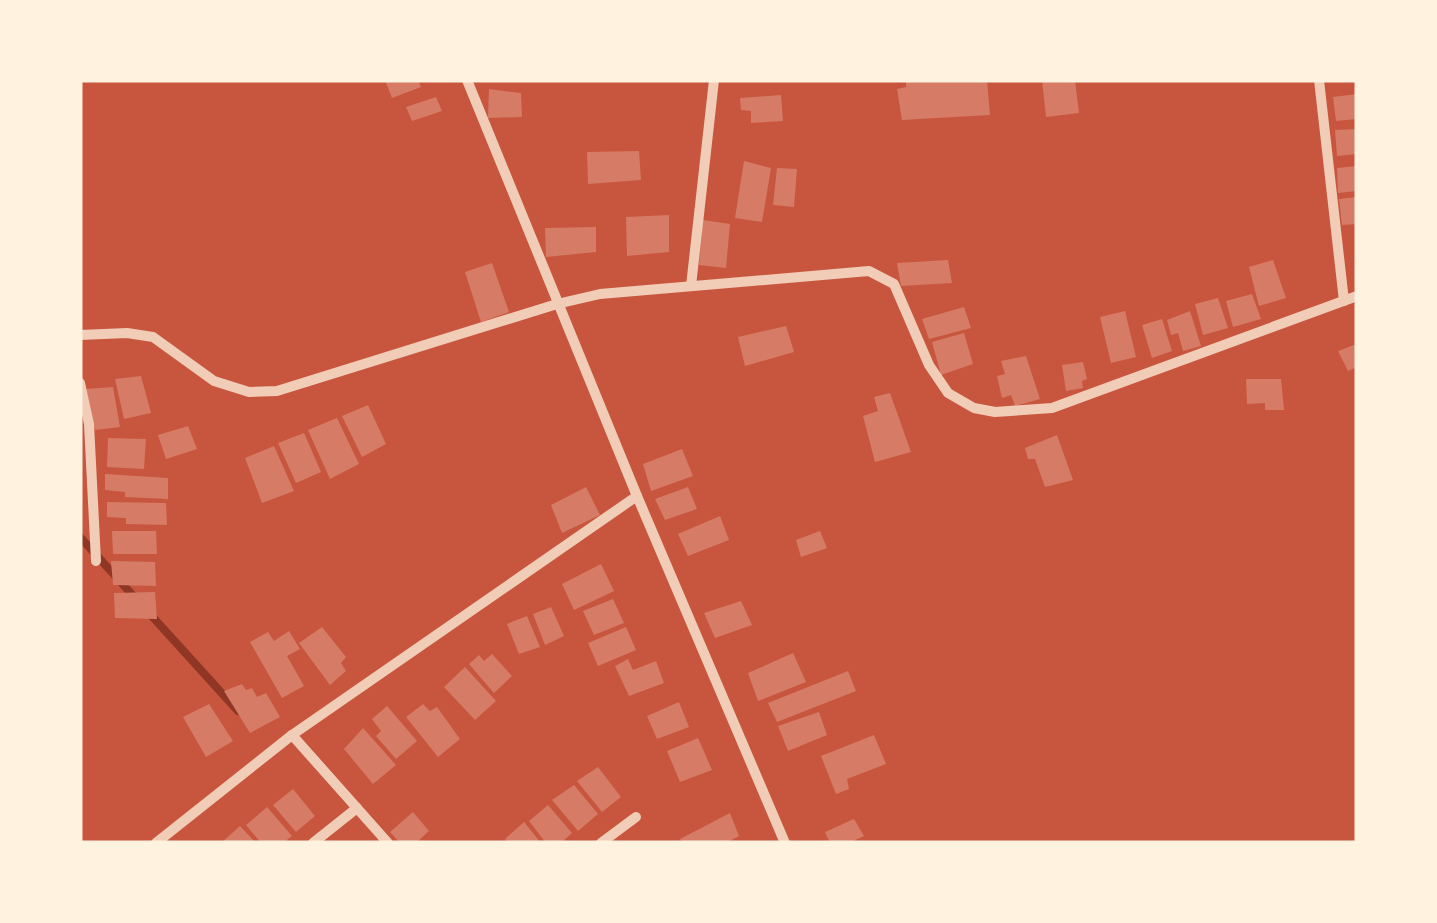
<svg xmlns="http://www.w3.org/2000/svg" width="1437" height="923" viewBox="0 0 1437 923" font-family="Signika,sans-serif">
  <style>
    .lines { fill: none; stroke-linecap: round; stroke-linejoin: round }
    .stream { stroke: #8f3625; stroke-width: 8 }
    .building { fill: #d67c66 }
    .minor { stroke: #f1ccb7; stroke-width: 10 }
  </style>
  <rect width="100%" height="100%" fill="#c8553d"/>
  <g class="lines">
    <!-- stream -->
    <g class="stream">
      <polyline points="80,537 137,600"/>
      <polyline points="150,614 238,711"/>
    </g>
  </g>
  <!-- building -->
  <g class="building">
    <polygon points="385,80 418,80 421,87 392,98"/>
    <polygon points="906,80 987,80 990,115 902,120 897,89 906,87"/>
    <polygon points="1042,80 1075,80 1079,113 1046,117"/>
    <polygon points="489,89 521,93 522,117 488,118"/>
    <polygon points="1357,94 1357,119 1336,121 1333,97"/>
    <polygon points="781,95 783,121 751,123 751,111 741,110 740,98"/>
    <polygon points="436,97 442,111 412,121 406,107"/>
    <polygon points="1357,129 1357,154 1337,156 1335,130"/>
    <polygon points="639,151 641,180 588,184 587,152"/>
    <polygon points="744,161 771,168 762,222 735,218"/>
    <polygon points="1357,166 1357,191 1338,193 1337,168"/>
    <polygon points="777,168 797,169 794,207 773,205"/>
    <polygon points="1357,197 1357,224 1342,225 1339,199"/>
    <polygon points="669,215 669,252 627,256 626,217"/>
    <polygon points="703,220 730,224 726,268 699,265"/>
    <polygon points="596,227 596,252 546,257 545,228"/>
    <polygon points="948,260 952,283 901,286 897,263"/>
    <polygon points="1273,260 1286,298 1259,306 1249,267"/>
    <polygon points="492,263 509,312 481,322 465,272"/>
    <polygon points="1252,294 1261,319 1233,327 1226,301"/>
    <polygon points="1218,298 1228,328 1203,335 1195,304"/>
    <polygon points="964,307 971,328 929,339 922,319"/>
    <polygon points="1125,311 1136,357 1111,363 1100,317"/>
    <polygon points="1190,311 1201,346 1183,351 1178,333 1171,335 1167,320"/>
    <polygon points="1162,319 1172,351 1152,358 1142,325"/>
    <polygon points="786,326 794,352 745,366 738,337"/>
    <polygon points="964,333 973,364 941,375 932,342"/>
    <polygon points="1357,344 1357,367 1348,371 1338,351"/>
    <polygon points="1026,356 1040,399 1015,406 1011,395 1002,398 997,376 1005,374 1001,361"/>
    <polygon points="1083,362 1087,379 1082,381 1083,388 1066,391 1062,365"/>
    <polygon points="141,376 151,413 124,419 115,379"/>
    <polygon points="1246,379 1281,379 1284,410 1265,410 1265,403 1247,404"/>
    <polygon points="113,387 120,427 95,430 86,389"/>
    <polygon points="890,393 911,452 875,462 863,416 878,411 874,397"/>
    <polygon points="368,405 386,444 362,457 342,416"/>
    <polygon points="337,418 359,464 330,479 308,430"/>
    <polygon points="188,426 197,449 166,459 158,435"/>
    <polygon points="304,433 321,472 296,483 278,443"/>
    <polygon points="1057,435 1073,480 1045,487 1035,459 1028,459 1025,448"/>
    <polygon points="108,438 146,439 144,469 107,467"/>
    <polygon points="274,446 294,491 262,503 245,458"/>
    <polygon points="682,449 693,476 651,491 643,464"/>
    <polygon points="105,474 168,478 168,499 125,497 125,492 105,490"/>
    <polygon points="586,487 600,515 562,533 551,505"/>
    <polygon points="688,487 697,509 665,520 655,499"/>
    <polygon points="107,502 166,503 167,525 126,524 126,518 107,517"/>
    <polygon points="720,516 729,540 688,556 678,534"/>
    <polygon points="112,531 156,531 157,554 113,554"/>
    <polygon points="820,531 827,548 801,557 796,540"/>
    <polygon points="111,561 155,562 156,586 113,585"/>
    <polygon points="601,564 614,591 574,610 562,584"/>
    <polygon points="155,592 157,619 115,618 114,593"/>
    <polygon points="613,599 624,623 594,635 583,611"/>
    <polygon points="741,601 752,625 715,638 704,613"/>
    <polygon points="551,607 564,636 545,645 533,614"/>
    <polygon points="527,616 540,647 519,654 507,624"/>
    <polygon points="322,627 346,657 341,663 346,671 330,685 299,643"/>
    <polygon points="626,627 636,650 598,666 588,643"/>
    <polygon points="289,631 300,649 287,656 304,686 282,698 250,642 268,632 274,641"/>
    <polygon points="793,653 806,682 758,701 748,673"/>
    <polygon points="492,654 512,676 494,693 469,664 479,655 484,661"/>
    <polygon points="628,659 633,670 656,661 664,683 629,696 615,666"/>
    <polygon points="465,667 496,701 475,720 444,687"/>
    <polygon points="848,671 856,691 777,722 768,703"/>
    <polygon points="242,684 246,690 252,688 257,697 266,693 280,717 250,733 224,691"/>
    <polygon points="679,702 689,727 657,739 647,716"/>
    <polygon points="209,704 233,741 206,757 183,717"/>
    <polygon points="423,704 430,711 437,707 460,739 438,757 406,717"/>
    <polygon points="387,706 417,741 396,759 376,736 381,731 372,719"/>
    <polygon points="819,712 827,735 788,751 778,726"/>
    <polygon points="363,728 396,765 373,784 344,749"/>
    <polygon points="874,735 886,764 847,779 849,789 836,794 821,756"/>
    <polygon points="698,738 712,770 680,782 667,751"/>
    <polygon points="598,767 621,797 602,812 577,781"/>
    <polygon points="574,785 598,814 578,831 552,800"/>
    <polygon points="293,789 315,816 296,832 273,805"/>
    <polygon points="548,805 572,833 561,843 546,843 529,821"/>
    <polygon points="267,807 292,836 283,843 261,843 246,825"/>
    <polygon points="413,812 429,831 416,843 400,843 390,832"/>
    <polygon points="730,813 739,836 726,843 683,843 680,839"/>
    <polygon points="854,819 864,836 849,843 830,843 825,832"/>
    <polygon points="524,822 541,843 509,843 505,839"/>
    <polygon points="240,826 256,843 221,843"/>
  </g>
  <g class="lines">
    <!-- minor -->
    <g class="minor">
      <polyline points="467,80 637,496 785,843"/>
      <polyline points="1319,80 1344,301"/>
      <polyline points="691,286 714,80"/>
      <polyline points="80,335 127,333 153,337 214,381 249,392 277,391 557,304 600,294 869,271 894,284 929,365 948,393 974,408 995,412 1052,408 1357,296"/>
      <polyline points="80,383 89,424 96,561"/>
      <polyline points="292,735 388,843"/>
      <polyline points="156,843 292,735 637,496"/>
      <polyline points="313,843 357,808"/>
      <polyline points="601,843 636,817"/>
    </g>
  </g>
  <!-- border -->
  <rect width="1437" height="923" fill="none" stroke="#fff3e0" stroke-width="165"/>
</svg>
